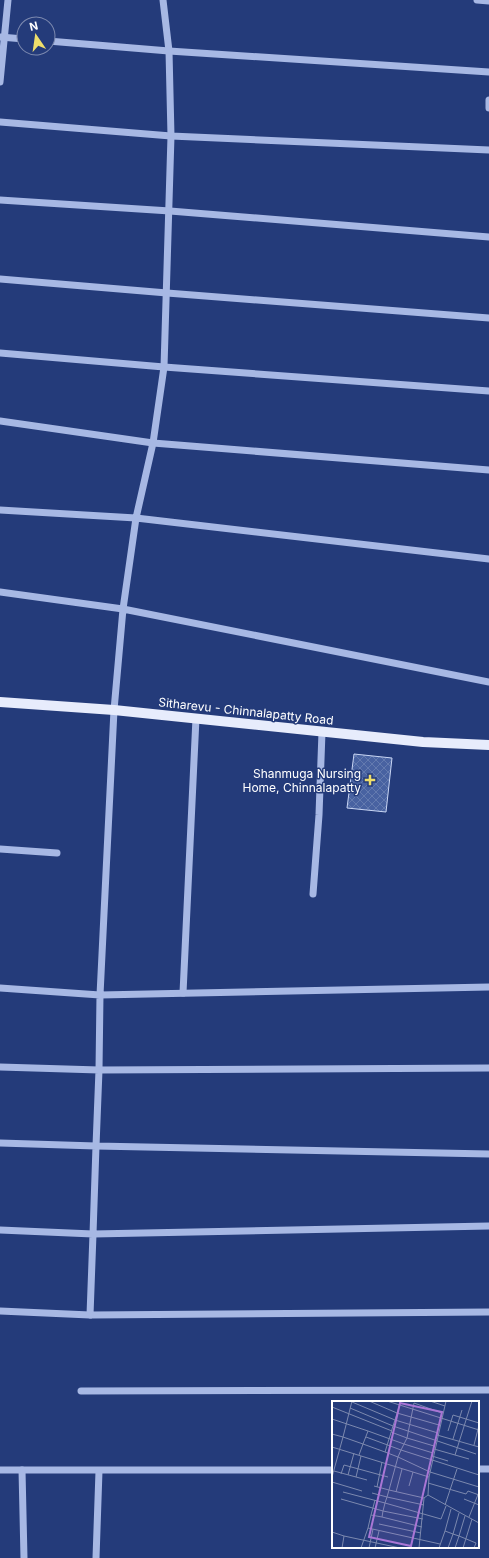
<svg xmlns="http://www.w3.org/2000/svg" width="489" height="1558" viewBox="0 0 489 1558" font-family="Inter,sans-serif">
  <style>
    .building { fill: url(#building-cross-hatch); stroke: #c9d6f4 }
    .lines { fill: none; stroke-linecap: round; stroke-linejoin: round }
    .minor { stroke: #a7b8e4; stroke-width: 7 }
    .major { stroke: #e7ecfc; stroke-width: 10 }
    .poi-dot { fill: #eede6b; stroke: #243b7a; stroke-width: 1.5 }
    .labels { text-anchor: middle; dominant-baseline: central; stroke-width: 3; stroke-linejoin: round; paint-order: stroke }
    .street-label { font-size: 12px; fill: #fff; stroke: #243b7a }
    .poi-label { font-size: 12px; fill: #fff; stroke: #243b7a; text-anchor: end }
    .inset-road { fill: none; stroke: #7c89af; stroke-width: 1 }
    .view { fill: #a976d5; fill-opacity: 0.15; stroke: #a976d5; stroke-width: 2 }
    .inset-edge { fill: none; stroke: #fff; stroke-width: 2 }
  </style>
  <defs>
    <pattern id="building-cross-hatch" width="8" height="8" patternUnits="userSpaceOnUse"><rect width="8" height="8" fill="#4862a1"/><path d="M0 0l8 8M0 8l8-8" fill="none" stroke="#637aaf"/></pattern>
  </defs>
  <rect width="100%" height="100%" fill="#243b7a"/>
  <!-- building -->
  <polygon class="building" points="354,754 392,758 386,812 347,808"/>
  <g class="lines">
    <!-- minor -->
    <g class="minor">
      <polyline points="477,0 489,1"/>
      <polyline points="0,37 24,39"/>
      <polyline points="48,41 169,51 489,72"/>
      <polyline points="0,82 8,0"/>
      <polyline points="489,100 489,108"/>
      <polyline points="0,122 171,136 489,150"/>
      <polyline points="0,200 170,211 489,237"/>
      <polyline points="0,279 167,293 489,318"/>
      <polyline points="0,353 164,367 171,136 169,51 163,0"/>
      <polyline points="0,421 153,443 164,367 489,391"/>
      <polyline points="0,510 136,518 153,443 489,470"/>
      <polyline points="0,592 123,609 136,518 489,559"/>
      <polyline points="489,682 123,609 114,710 100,995 489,987"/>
      <polyline points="0,849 57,853"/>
      <polyline points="313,894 319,815 322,732"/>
      <polyline points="0,988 100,995 99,1070 489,1068"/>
      <polyline points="183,993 196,718"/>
      <polyline points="0,1067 99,1070 96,1146 489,1154"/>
      <polyline points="0,1143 96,1146 93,1234 489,1226"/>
      <polyline points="0,1230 93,1234 90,1315 489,1312"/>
      <polyline points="0,1311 90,1315"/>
      <polyline points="81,1391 489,1390"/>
      <polyline points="478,1469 489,1469"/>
      <polyline points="0,1470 333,1470"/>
      <polyline points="22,1470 24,1558"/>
      <polyline points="96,1558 99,1471"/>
    </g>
    <!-- major -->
    <polyline class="major" points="0,702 114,710 423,742 489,745"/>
  </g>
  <!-- markers -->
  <path class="poi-dot" d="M368 774h4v4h4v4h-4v4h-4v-4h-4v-4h4z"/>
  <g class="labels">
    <!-- street labels -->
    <g class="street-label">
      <text transform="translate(246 711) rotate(6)">Sitharevu - Chinnalapatty Road</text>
    </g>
    <!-- poi labels -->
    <g class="poi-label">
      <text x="361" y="773">Shanmuga Nursing<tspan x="361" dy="14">Home, Chinnalapatty</tspan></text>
    </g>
  </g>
  <!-- overview -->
  <g transform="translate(332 1401)">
    <rect width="147" height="147" fill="#243b7a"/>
    <path class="inset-road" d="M20 0 11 36 31 43 27 54M37 0 65 12 107 24M55 0 147 29M69 0 61 25 144 53M98 0 113 5M20 1 63 19 106 32M0 6 60 30M18 7 61 25 53 51 66 56 69 49 147 74M0 18 36 30M116 30 121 14 147 22M59 31 75 37 82 2 110 12M0 33 11 36 0 76M105 34 147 46M34 36 69 49 72 43 101 52M121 38 130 9M142 44 147 24M0 46 97 76 96 94 147 122M102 48 137 58M53 51 31 43 36 30 72 43 75 37 102 45M123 54 140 0M100 55 116 60M2 70 35 79M9 73 12 64 56 76M16 74 22 52M24 76 29 55M97 76 114 0M0 81 30 90M96 82 134 93 136 90 147 94M42 85 57 89 55 96 92 104M77 85 81 71M45 86 50 61M11 91 53 102 51 110 91 118M64 91 70 68M40 92 55 96 53 102 109 118 114 105M92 97 57 89 66 56 98 71 147 86M9 98 51 110 50 116 90 126M132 98 147 104M113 104 125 68M39 114 43 99M133 115 127 135 144 142 142 147M50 116 39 114 36 127 108 143M137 116 147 91M47 123 89 132M0 131 12 135M10 147 12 135 68 147M29 147 36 127M37 147 41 128M43 147 47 130M87 147 92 97 96 94M107 147 113 130M116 147 121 133 113 130 119 108M123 147 127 135 121 133 127 112M131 147 140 118"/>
    <path class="view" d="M68 2 110 11 79 145 37 136Z"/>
    <rect width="147" height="147" class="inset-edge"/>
  </g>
  <!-- north arrow -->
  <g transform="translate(36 36) rotate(347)"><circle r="19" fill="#243b7a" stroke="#7c89af"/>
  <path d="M0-3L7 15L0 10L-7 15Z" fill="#eede6b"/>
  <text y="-6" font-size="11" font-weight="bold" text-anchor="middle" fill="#ffffff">N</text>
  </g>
</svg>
